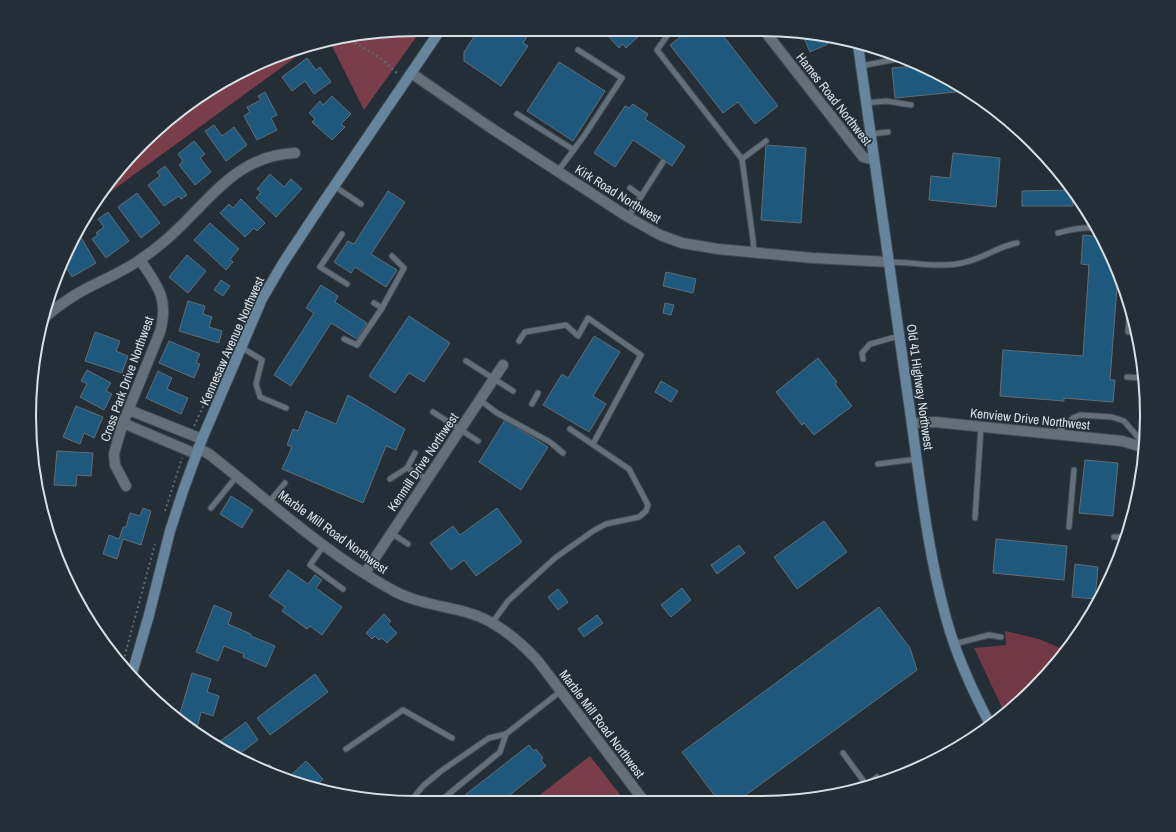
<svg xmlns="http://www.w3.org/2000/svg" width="1176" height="832" viewBox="0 0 1176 832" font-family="'Archivo Narrow',sans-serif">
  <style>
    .green { fill: #713945 }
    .forest { fill: #7a3e4b }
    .building { fill: #1e597d; stroke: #616d76 }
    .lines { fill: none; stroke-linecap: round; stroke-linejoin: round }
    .lane-casing { stroke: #414b51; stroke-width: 7 }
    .street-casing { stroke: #414b51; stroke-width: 12 }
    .secondary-casing { stroke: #414b51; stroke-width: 12 }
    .path { stroke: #606a71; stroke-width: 2; stroke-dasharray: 2 3; stroke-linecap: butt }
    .lane { stroke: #647079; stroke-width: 5 }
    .street { stroke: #647079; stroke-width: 10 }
    .secondary { stroke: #66869d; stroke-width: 10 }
    .labels { text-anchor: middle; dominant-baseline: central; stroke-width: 3; stroke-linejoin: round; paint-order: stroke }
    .street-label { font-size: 13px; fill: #d9e0e5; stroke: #232e36 }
    .rim { fill: none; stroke: #d9e0e5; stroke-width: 2 }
  </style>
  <rect width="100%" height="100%" fill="#232e36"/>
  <!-- green -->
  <polygon class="green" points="1005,631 1039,639 1067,651 1015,707 1005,714 974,648 1006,645"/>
  <!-- forest -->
  <g class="forest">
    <polygon points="416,29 422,29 364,110 329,40"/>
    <polygon points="315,43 102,198 125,161 201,94"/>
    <polygon points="590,756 625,801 532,801"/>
  </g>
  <!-- building -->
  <g class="building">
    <polygon points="479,29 520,29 528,35 523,43 528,46 501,86 464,61 464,52"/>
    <polygon points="612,29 636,29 641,34 626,48 623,44 619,48 606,34"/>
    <polygon points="691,29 718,29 778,106 755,124 738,102 723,113 670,45"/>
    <polygon points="802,33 824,35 828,44 810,52"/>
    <polygon points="307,58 316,70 320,67 331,82 314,94 305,81 292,91 282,77"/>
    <polygon points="559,62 605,91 573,141 527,111"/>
    <polygon points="914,66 954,81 966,91 895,98 892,68"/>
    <polygon points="265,92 277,115 271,118 277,130 257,140 244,116 250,112 247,107 261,100 258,96"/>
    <polygon points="332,96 351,114 341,124 345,127 332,140 312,122 315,119 309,113 320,101 323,105"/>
    <polygon points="633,104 648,114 645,119 685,146 672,166 633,140 615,167 594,153 625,106 629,108"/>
    <polygon points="214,125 222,136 234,127 247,145 226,161 205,131"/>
    <polygon points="194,141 205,154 200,158 211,172 195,185 179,165 183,161 178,154"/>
    <polygon points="766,145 806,148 801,223 761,220"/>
    <polygon points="953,153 1000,158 996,207 929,200 931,176 950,178"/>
    <polygon points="165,166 187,195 181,199 179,196 164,206 148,185 160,176 157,172"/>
    <polygon points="270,174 284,187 291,179 302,189 276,217 256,198 261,192 257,189"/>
    <polygon points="1072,190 1073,206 1022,206 1022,191"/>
    <polygon points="388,191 405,202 371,254 397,270 386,287 355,267 351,273 334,262 348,241 354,244"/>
    <polygon points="137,193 160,223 141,238 118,207"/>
    <polygon points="241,199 265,223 257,231 254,228 245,237 220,213 229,204 233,208"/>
    <polygon points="108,212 129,241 106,258 92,239 98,235 96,233 104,227 98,219"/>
    <polygon points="210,223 239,249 230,259 233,262 226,270 194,240"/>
    <polygon points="79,234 96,263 72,277 62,261"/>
    <polygon points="1083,235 1102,237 1118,273 1110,380 1115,380 1113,402 1064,398 1064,401 1000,396 1003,350 1083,356 1089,265 1081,264"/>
    <polygon points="187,255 206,271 188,293 169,277"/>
    <polygon points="666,272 696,279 693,293 663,286"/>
    <polygon points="221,280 230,286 223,296 214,290"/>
    <polygon points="321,285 338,296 335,302 367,323 357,339 331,323 291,386 274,375 314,313 306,308"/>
    <polygon points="188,301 205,306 203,314 212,317 209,327 222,331 219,343 179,331"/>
    <polygon points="665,303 674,305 671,315 663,313"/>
    <polygon points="409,316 450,343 424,382 409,373 395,393 369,376"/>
    <polygon points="95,332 120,341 116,351 128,356 122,373 85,361"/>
    <polygon points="594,336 620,352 593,396 606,404 589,432 543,405 562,374 568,378"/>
    <polygon points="169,341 200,354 196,363 200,364 194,378 159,363"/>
    <polygon points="818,358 837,382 835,384 852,406 814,435 804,423 802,425 776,392"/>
    <polygon points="87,370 111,383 106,391 112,394 104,410 80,397 87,384 81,381"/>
    <polygon points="158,371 172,378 167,389 188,398 181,414 146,398"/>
    <polygon points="661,381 678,391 671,402 655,392"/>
    <polygon points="348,395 405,429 396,450 386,446 363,503 282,469 292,447 287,445 293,429 298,431 306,411 336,424"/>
    <polygon points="76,406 103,417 94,438 84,433 80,444 63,437"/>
    <polygon points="505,420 548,447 521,490 479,462"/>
    <polygon points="57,451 93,453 91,476 77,475 76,486 54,485"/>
    <polygon points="1085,460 1118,463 1113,516 1079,513"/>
    <polygon points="231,496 253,510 242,528 220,514"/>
    <polygon points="143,508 151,511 141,545 123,539 117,559 103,554 109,535 119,539 123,527 126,527 130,513 140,516"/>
    <polygon points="497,508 522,542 476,576 464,560 451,570 430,543 453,526 460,535"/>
    <polygon points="824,521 847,552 797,589 774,557"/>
    <polygon points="996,539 1067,546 1064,580 993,573"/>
    <polygon points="739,545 745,553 717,574 711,565"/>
    <polygon points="1075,564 1098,567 1095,599 1072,597"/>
    <polygon points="288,570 308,584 315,575 322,580 316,588 342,607 322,635 310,626 307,629 282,611 285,607 269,596"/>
    <polygon points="682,588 691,600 671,617 661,605"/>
    <polygon points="558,589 568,602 558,610 548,597"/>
    <polygon points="214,605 232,613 228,624 251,634 251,636 275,646 266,667 243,657 244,654 224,646 218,661 196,652"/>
    <polygon points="879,607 910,648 917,670 739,800 718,800 682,752"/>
    <polygon points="384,614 391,621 388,624 397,633 387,643 382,638 379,640 375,636 372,639 366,633"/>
    <polygon points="597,615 603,623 584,637 578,629"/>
    <polygon points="192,673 211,679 207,692 219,696 213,716 201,712 197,728 180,723 178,720"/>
    <polygon points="315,674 328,692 270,735 257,718"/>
    <polygon points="246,722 258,740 235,757 215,745"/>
    <polygon points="529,745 534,751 536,749 543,758 541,760 546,766 501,802 470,802 465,795"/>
    <polygon points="306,761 323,779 313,789 287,779"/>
    <polygon points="269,764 282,777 264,770"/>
  </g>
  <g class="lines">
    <!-- lane casing -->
    <g class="lane-casing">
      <g id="lane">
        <polyline points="672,29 657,50 742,159"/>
        <polyline points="861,66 897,59"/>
        <polyline points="866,103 886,101 911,105"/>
        <polyline points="517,114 574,150"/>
        <polyline points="871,134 888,132"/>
        <polyline points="558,171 584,136 622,78 578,50"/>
        <polyline points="334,186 361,204"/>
        <polyline points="630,188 641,196"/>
        <polyline points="628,217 663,162"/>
        <path d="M1058 233C1072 229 1083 227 1098 228"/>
        <polyline points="342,234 320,267 347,284"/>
        <polyline points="754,253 753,240 742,159 766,141"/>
        <path d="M889 262C914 262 941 269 966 262 984 258 999 246 1017 243"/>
        <polyline points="1130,305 1128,332 1136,333"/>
        <polyline points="382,308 404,268 392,256"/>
        <polyline points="344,339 357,345 382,308 374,303"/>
        <polyline points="519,341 525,332 566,325 578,336 588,318 641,355 593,444"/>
        <polyline points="241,347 262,360 256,384 260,397 286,408"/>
        <polyline points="863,359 862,353 870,344 899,336"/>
        <polyline points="466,361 513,391"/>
        <polyline points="1127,377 1144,378"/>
        <polyline points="480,400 497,413 550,442 563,453"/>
        <polyline points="532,404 538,393"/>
        <polyline points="433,412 478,441"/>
        <polyline points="1056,434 1073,418 1080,415 1112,417 1124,421 1137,436 1142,447 1141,461"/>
        <polyline points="1137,436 1146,432"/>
        <polyline points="878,464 917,459"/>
        <polyline points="407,468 427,479"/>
        <polyline points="390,479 407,468 415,453"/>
        <polyline points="269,502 285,483"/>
        <polyline points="211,508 237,476"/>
        <polyline points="975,518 981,427"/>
        <polyline points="1069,527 1074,470"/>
        <polyline points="391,533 408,544"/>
        <polyline points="1114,537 1126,537"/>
        <polyline points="324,545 310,565 343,589"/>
        <polyline points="492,623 508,601 555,558 593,531 606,524 639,517 646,511 648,505 629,469 570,429"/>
        <polyline points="954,644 989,635 1001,637"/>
        <polyline points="346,749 403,710 452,738"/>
        <polyline points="843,753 865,783"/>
        <polyline points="870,782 877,777"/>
        <polyline points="410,802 423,786 441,771 489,738 506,734 561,691"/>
        <polyline points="439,802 500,752 506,734"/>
      </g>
    </g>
    <!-- street casing -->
    <g class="street-casing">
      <g id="street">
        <polyline points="763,29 863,157 874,160"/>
        <polyline points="411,73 488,126 628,217 660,235 682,243 718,249 813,258 889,262"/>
        <path d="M45 317C57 307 69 298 82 291 102 280 123 272 141 259 156 249 170 237 183 224 217 190 243 155 295 153"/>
        <polyline points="129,410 202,439"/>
        <polyline points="123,423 196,454"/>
        <polyline points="912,423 935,422 1122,441 1145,448"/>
        <path d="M198 448 209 454C269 501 326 554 394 591 414 602 443 606 466 612 495 620 518 639 538 661L644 801"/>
        <path d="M126 486 115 465 114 454 117 443 123 423 160 332C169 299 158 286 140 260"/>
        <polyline points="365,573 503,365"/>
      </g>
    </g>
    <!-- secondary casing -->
    <g class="secondary-casing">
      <g id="secondary">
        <path d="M858 45C875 162 891 280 908 397 919 471 926 546 946 618 956 655 972 690 990 724"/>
        <polyline points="131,677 149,615 170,531 183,491 202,439 262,299 283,263 320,207 441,29"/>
      </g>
    </g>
    <!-- path -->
    <g class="path">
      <polyline points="346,38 379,57 398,74"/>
      <polyline points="194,426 219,372"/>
      <polyline points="165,511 182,458"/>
      <polyline points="122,666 155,544"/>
    </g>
    <!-- lane -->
    <use href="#lane" class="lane"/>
    <!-- street -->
    <use href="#street" class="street"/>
    <!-- secondary -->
    <use href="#secondary" class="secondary"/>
  </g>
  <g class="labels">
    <!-- street labels -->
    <g class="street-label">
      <text transform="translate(834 99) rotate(52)">Hames Road Northwest</text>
      <text transform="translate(618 194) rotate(32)">Kirk Road Northwest</text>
      <text transform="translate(232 341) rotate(-66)">Kennesaw Avenue Northwest</text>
      <text transform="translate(127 379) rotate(-70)">Cross Park Drive Northwest</text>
      <text transform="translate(920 387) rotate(82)">Old 41 Highway Northwest</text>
      <text transform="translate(1030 419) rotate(6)">Kenview Drive Northwest</text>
      <text transform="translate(423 462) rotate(-56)">Kenmill Drive Northwest</text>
      <text transform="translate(333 532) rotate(36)">Marble Mill Road Northwest</text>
      <text transform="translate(602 724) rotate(53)">Marble Mill Road Northwest</text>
    </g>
  </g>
  <!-- crop -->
  <path d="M0 0H1176V832H0ZM416 36H760A380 380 0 0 1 1140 416V416A380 380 0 0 1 760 796H416A380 380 0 0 1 36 416V416A380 380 0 0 1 416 36Z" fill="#232e36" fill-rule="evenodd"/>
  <path class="rim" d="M416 36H760A380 380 0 0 1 1140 416V416A380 380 0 0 1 760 796H416A380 380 0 0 1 36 416V416A380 380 0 0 1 416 36Z"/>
</svg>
